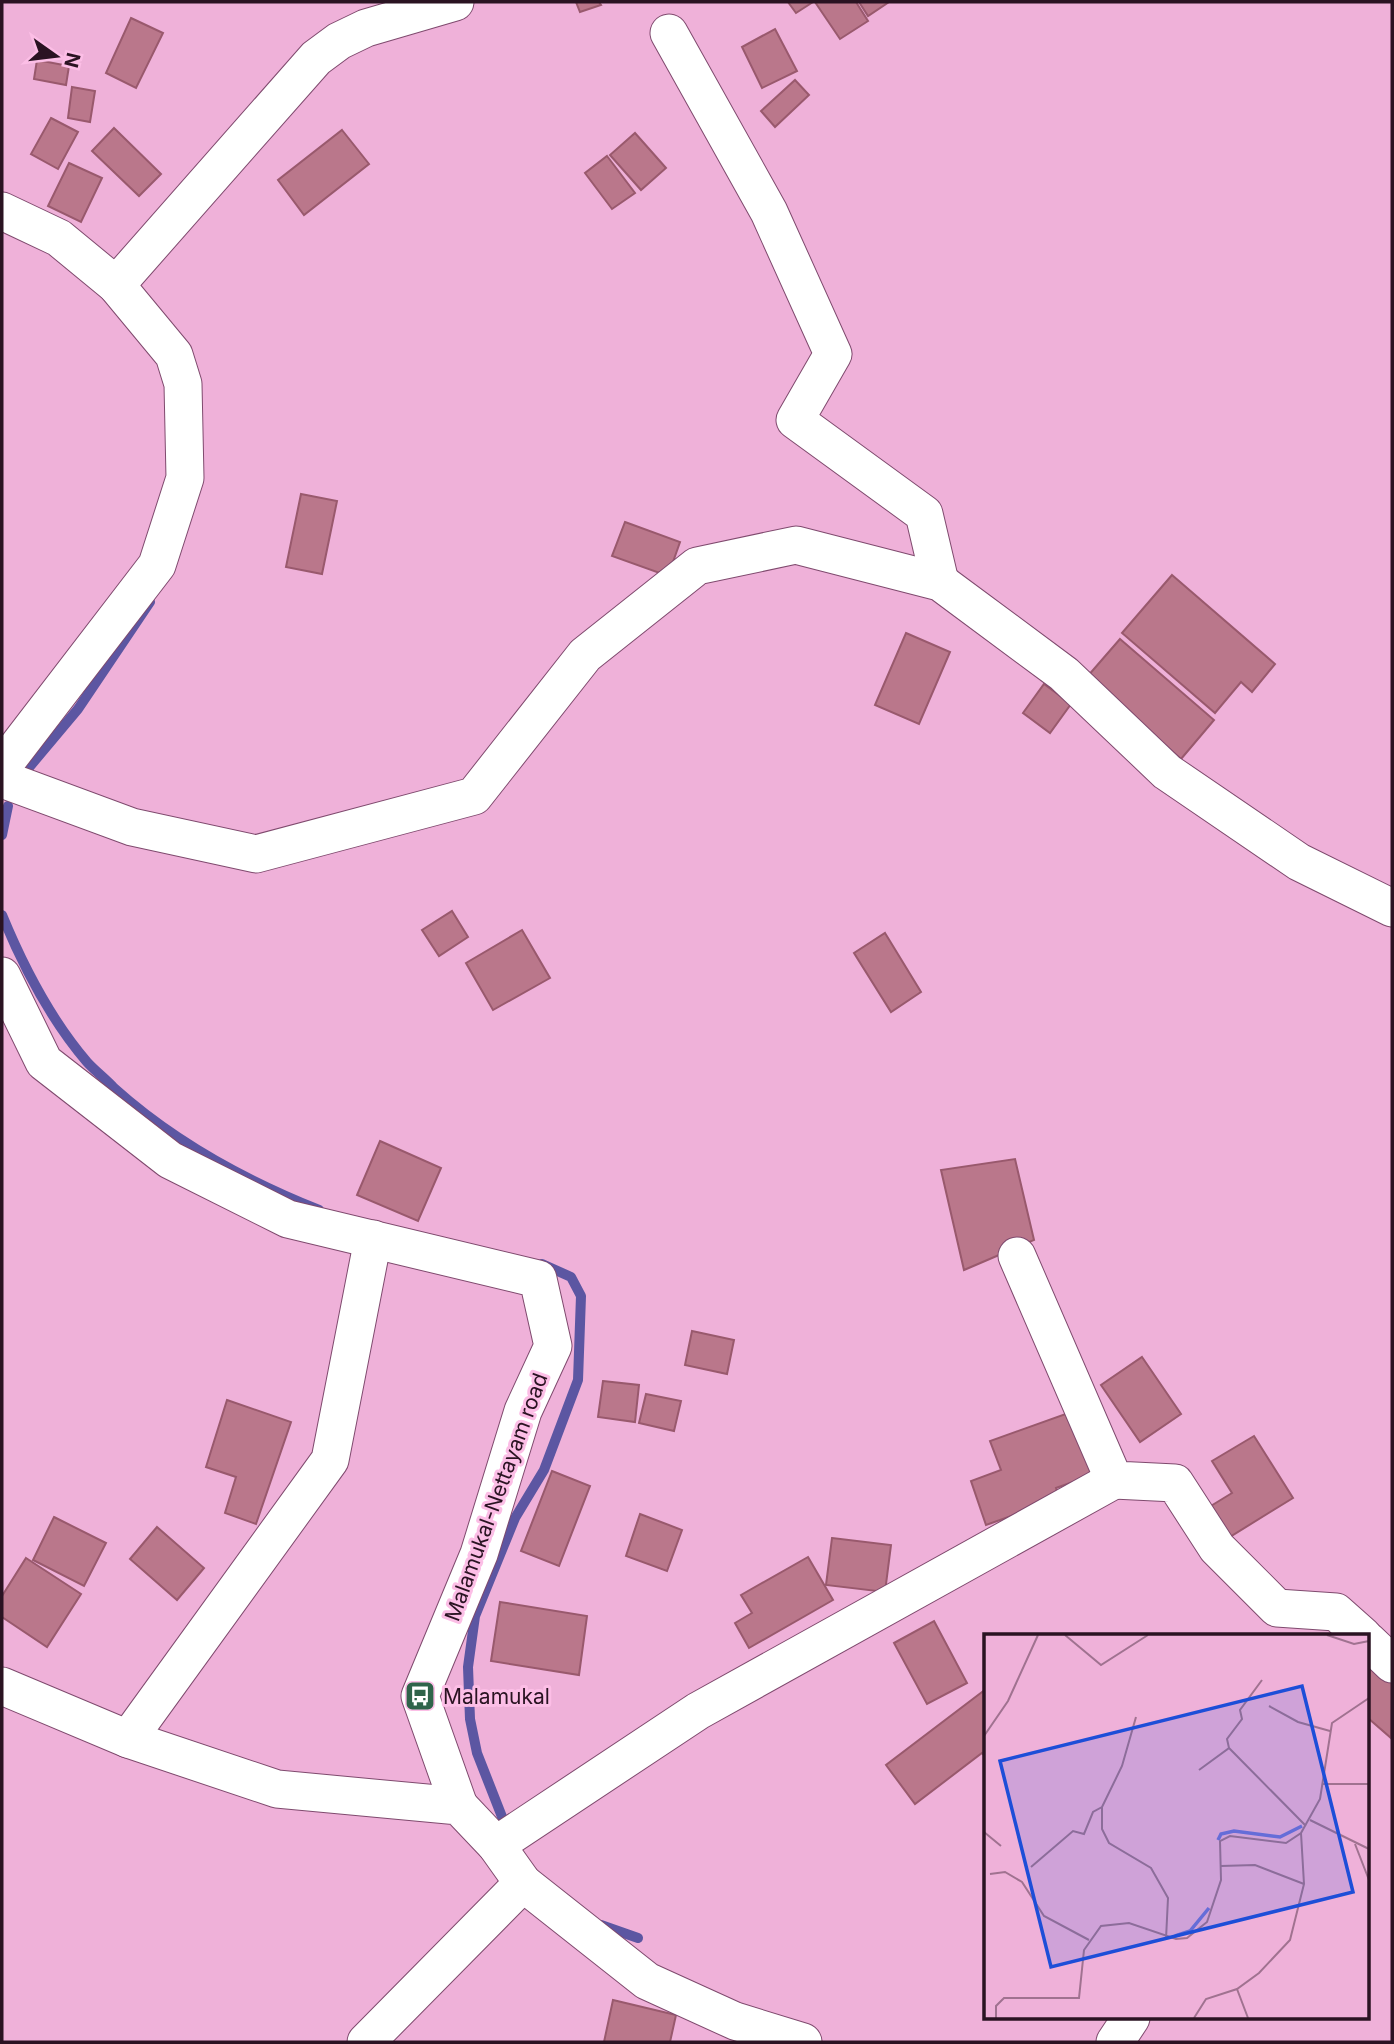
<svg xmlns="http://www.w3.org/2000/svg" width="1394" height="2044" viewBox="0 0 1394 2044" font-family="Inter,sans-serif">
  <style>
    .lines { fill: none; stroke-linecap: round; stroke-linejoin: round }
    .stream { stroke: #5c56a2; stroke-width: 10 }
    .building { fill: #ba778b; stroke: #99596d; stroke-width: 2 }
    .minor-casing { stroke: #7f4a6e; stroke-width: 39 }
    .minor { stroke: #fff; stroke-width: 37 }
    .labels { text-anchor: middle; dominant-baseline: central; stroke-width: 6; stroke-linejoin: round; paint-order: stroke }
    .street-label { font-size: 21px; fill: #2a1322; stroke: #fcbee6 }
    .poi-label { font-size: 21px; fill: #2a1322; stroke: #fcbee6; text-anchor: start }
    .inset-river { fill: none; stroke: #7272d9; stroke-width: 3.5 }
    .inset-road { fill: none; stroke: #a07290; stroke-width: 2 }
    .view { fill: #1d4ed8; fill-opacity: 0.15; stroke: #1d4ed8; stroke-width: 3.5 }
    .inset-edge { fill: none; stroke: #2a1322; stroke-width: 3.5 }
  </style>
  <rect width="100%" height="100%" fill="#efb1d9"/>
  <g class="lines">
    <!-- stream -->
    <g class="stream">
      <polyline points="21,777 78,709 150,602"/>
      <polyline points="2,835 8,806"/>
      <path d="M2 915C23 966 51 1020 87 1062 95 1071 106 1079 114 1088 173 1141 246 1181 319 1210"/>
      <polyline points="506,1827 477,1753 470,1719 468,1667 475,1616 515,1518 544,1470 578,1380 581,1296 571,1277 542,1264"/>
      <polyline points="601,1925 638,1938"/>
    </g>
  </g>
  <!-- building -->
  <g class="building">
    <polygon points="576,2 599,2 601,5 580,12"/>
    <polygon points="788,2 813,2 796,13"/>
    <polygon points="815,2 856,2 868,21 840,39"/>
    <polygon points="859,2 889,2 868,16"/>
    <polygon points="131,18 163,33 136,88 106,73"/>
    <polygon points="775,29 797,71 762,88 742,47"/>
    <polygon points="37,60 69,66 66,85 34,79"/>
    <polygon points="795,80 809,95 775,127 761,111"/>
    <polygon points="72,87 95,91 90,122 68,118"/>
    <polygon points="51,118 78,132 58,169 31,154"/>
    <polygon points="114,128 161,174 139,196 92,151"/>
    <polygon points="342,130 369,164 304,215 278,180"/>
    <polygon points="635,133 666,168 641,190 610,155"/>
    <polygon points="607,156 635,193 612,209 585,173"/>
    <polygon points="69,163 102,178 81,222 48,206"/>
    <polygon points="301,494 337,501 322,574 286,567"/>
    <polygon points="625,522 680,542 668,576 612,556"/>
    <polygon points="1172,575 1275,664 1252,692 1241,682 1215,713 1122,633"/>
    <polygon points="906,633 950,652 919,724 875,705"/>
    <polygon points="1120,639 1214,720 1181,759 1087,677"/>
    <polygon points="1044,684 1071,704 1050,733 1023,713"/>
    <polygon points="452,911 468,937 439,956 422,930"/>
    <polygon points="522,930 550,978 493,1010 466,963"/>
    <polygon points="885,933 921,992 891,1012 854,953"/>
    <polygon points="380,1141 441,1168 418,1221 357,1195"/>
    <polygon points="1015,1159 1034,1240 964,1270 941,1170"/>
    <polygon points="692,1331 734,1340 727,1374 685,1365"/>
    <polygon points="1142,1357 1181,1414 1140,1442 1101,1385"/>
    <polygon points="603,1381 639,1385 635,1422 598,1417"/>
    <polygon points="646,1394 681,1401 674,1431 639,1423"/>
    <polygon points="227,1400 291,1422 256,1524 225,1513 236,1477 206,1467"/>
    <polygon points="1074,1411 1096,1474 1056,1488 1059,1499 986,1525 971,1481 1001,1470 990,1441"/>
    <polygon points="1254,1436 1293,1498 1220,1543 1201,1512 1232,1493 1212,1461"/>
    <polygon points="552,1471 590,1486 559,1566 521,1551"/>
    <polygon points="640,1514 682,1530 667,1571 626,1556"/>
    <polygon points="54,1517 106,1543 84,1586 33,1560"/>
    <polygon points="157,1527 204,1568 177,1600 130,1559"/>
    <polygon points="832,1538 891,1545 885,1592 826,1585"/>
    <polygon points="808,1557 833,1600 749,1648 735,1623 752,1613 741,1595"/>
    <polygon points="26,1558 81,1594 47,1647 2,1617 2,1596"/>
    <polygon points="500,1602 587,1616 579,1675 491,1661"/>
    <polygon points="934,1621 967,1683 927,1704 894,1643"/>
    <polygon points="1368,1654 1392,1674 1391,1738 1368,1718"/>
    <polygon points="986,1689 986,1758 982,1753 915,1804 886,1765"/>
    <polygon points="613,2000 676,2015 670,2042 604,2042"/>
  </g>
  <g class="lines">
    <!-- minor casing -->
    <g class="minor-casing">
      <g id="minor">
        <polyline points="669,33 769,212 833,354 795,420 924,514 940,582"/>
        <polyline points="2,211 59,238 116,285 174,355 183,384 185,478 157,565 5,763 2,772"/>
        <polyline points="116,285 316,58 339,41 366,28 455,2"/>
        <polyline points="2,779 132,827 256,854 474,796 585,655 697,566 796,545 940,582 1064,674 1167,772 1299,862 1392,908"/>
        <polyline points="2,976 44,1062 170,1160 288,1219 538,1279 553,1346 523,1411 479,1554 420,1696 459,1806"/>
        <polyline points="1017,1256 1114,1480 1175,1483 1217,1548 1277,1608 1336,1612 1363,1636"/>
        <polyline points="1368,1641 1392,1664"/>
        <polyline points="2,1686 128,1739 277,1789 459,1806 496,1845 523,1883 647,1981 735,2021 803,2042"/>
        <polyline points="128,1739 330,1460 373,1239"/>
        <polyline points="496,1845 698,1711 1114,1480"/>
        <polyline points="366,2042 523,1883"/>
        <polyline points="1115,2042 1131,2018"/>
      </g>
    </g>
    <!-- minor -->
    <use href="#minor" class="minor"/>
  </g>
  <!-- icons -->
  <defs>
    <g id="bus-square" transform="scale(1.575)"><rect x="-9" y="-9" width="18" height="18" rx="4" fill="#2f644a" stroke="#fcbee6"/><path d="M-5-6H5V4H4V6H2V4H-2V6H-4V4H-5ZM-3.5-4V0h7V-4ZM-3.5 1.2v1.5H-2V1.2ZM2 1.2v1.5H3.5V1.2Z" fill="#fff"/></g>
  </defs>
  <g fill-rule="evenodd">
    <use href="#bus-square" x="420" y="1696"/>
  </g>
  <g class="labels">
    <!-- street labels -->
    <g class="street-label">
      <text transform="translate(496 1497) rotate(-70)">Malamukal-Nettayam road</text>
    </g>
    <!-- poi labels -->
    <g class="poi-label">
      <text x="443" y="1696">Malamukal</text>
    </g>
  </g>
  <!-- overview -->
  <g transform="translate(984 1634)">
    <rect width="385" height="385" fill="#efb1d9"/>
    <path class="inset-river" d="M234 206 237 200 250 197 296 203 318 192M191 302 206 297 225 274"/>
    <path class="inset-road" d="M81 1 117 31 164 1M343 1 370 10 385 7M285 72 314 88 346 97M152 83 138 132 118 173V195L125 209 167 234 184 264 182 305M0 102 24 67 54 1M245 114 322 192M215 136 245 114 243 105 258 85 256 76 278 46M339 150H385M326 186 385 215M0 198 17 212M371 210 385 246M237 232 271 231 320 250M47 233 89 197 100 200 109 178 118 173M6 240 21 238 38 248 60 282 105 306M253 355 264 384M12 384V372L20 364H95L100 316 117 292 145 289 192 305 203 304 223 288 237 246 236 207 246 202 302 209 317 199 336 165 348 89 385 64M210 384 222 365 253 355 275 339 306 306 320 250 317 199"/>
    <path class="view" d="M318 52 369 258 67 333 16 127Z"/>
    <rect width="385" height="385" class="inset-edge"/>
  </g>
  <!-- border -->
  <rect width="1394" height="2044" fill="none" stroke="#2a1322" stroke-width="7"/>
  <!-- north arrow -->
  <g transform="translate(56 56) rotate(104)" stroke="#fcbee6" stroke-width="5" paint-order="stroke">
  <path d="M0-5L12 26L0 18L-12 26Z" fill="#2a1322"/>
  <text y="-10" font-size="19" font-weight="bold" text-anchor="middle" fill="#2a1322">N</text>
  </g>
</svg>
